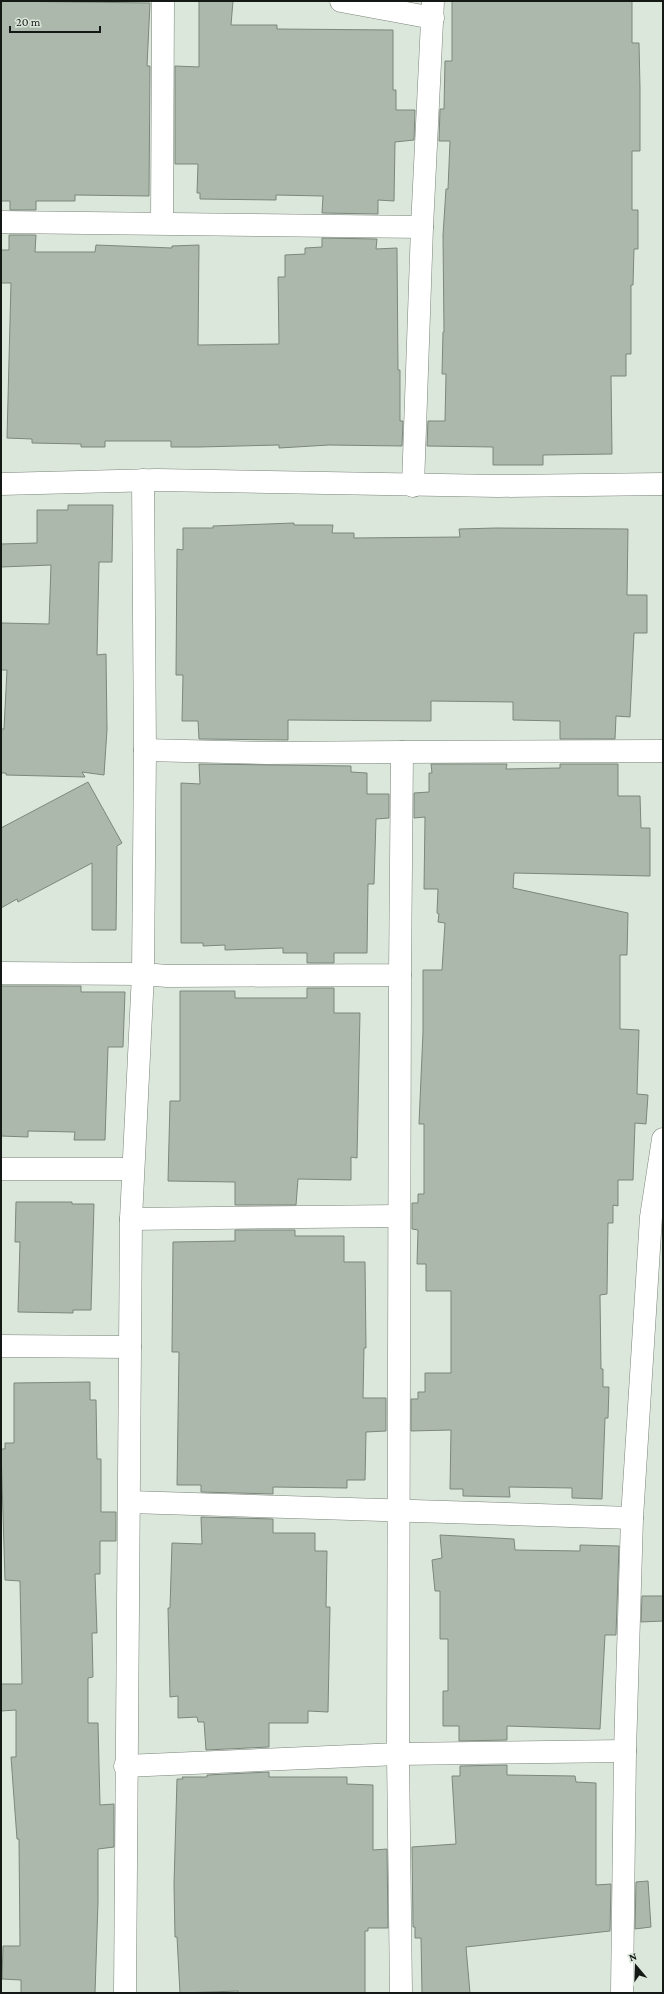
<svg xmlns="http://www.w3.org/2000/svg" width="664" height="1994" viewBox="0 0 664 1994" font-family="'Crimson Pro',serif">
  <style>
    .building { fill: #acb8ac; stroke: #7d877d }
    .lines { fill: none; stroke-linecap: round; stroke-linejoin: round }
    .minor-casing { stroke: #7a847a; stroke-width: 23 }
    .minor { stroke: #fff; stroke-width: 22 }
  </style>
  <rect width="100%" height="100%" fill="#dce7dc"/>
  <!-- building -->
  <g class="building">
    <polygon points="1,1 150,3 147,66 150,66 149,196 75,195 75,201 36,201 36,210 10,210 10,201 1,201"/>
    <polygon points="199,1 233,1 231,25 277,25 277,29 393,30 393,90 396,90 396,110 415,110 414,140 395,142 394,201 378,200 378,214 322,213 323,196 276,195 276,200 200,199 200,193 197,193 198,164 175,164 175,66 199,67"/>
    <polygon points="452,1 632,1 632,43 639,43 640,88 640,151 632,151 632,210 638,210 638,249 634,249 633,285 631,285 631,354 626,354 626,376 611,376 612,454 543,455 543,465 493,465 493,447 427,446 428,421 445,421 446,374 442,374 443,332 444,332 443,235 446,189 448,189 450,141 439,141 440,109 444,109 445,61 452,61"/>
    <polygon points="9,235 36,235 35,252 95,252 96,245 172,248 172,246 199,245 198,345 279,344 278,277 285,277 285,255 305,254 305,248 322,247 322,238 377,239 376,249 397,248 398,370 400,370 400,421 403,421 402,446 329,445 279,448 279,445 199,447 171,447 171,441 105,441 105,447 81,447 81,444 32,443 32,439 7,438 11,283 1,283 1,250 9,250"/>
    <polygon points="68,505 113,505 112,562 99,562 97,655 106,654 107,730 104,775 82,772 85,777 6,775 6,773 1,773 1,729 4,729 7,670 1,670 1,623 49,624 51,565 1,567 1,544 37,543 37,510 68,510"/>
    <polygon points="294,523 294,525 333,525 332,533 354,533 354,538 460,537 459,529 496,528 628,529 627,595 647,595 647,633 634,633 630,717 616,716 615,739 560,739 560,721 513,720 513,702 431,701 431,721 288,720 288,740 199,739 198,721 182,721 183,675 176,675 177,549 183,550 183,528 213,528 213,526"/>
    <polygon points="199,764 351,766 351,772 367,773 367,794 389,794 389,818 376,819 374,884 368,884 367,953 334,953 334,963 307,963 307,953 283,953 283,948 225,950 225,945 203,946 203,943 181,943 181,783 200,784"/>
    <polygon points="431,764 507,764 506,769 560,768 560,764 618,764 618,796 640,796 641,828 650,828 650,876 514,873 513,888 628,913 627,955 620,955 620,1029 639,1030 637,1094 648,1095 646,1124 635,1123 633,1180 618,1180 618,1206 613,1205 613,1223 608,1223 607,1294 600,1295 601,1369 603,1369 603,1387 609,1387 608,1418 605,1418 602,1499 572,1498 572,1488 509,1487 510,1497 463,1496 463,1489 450,1489 451,1430 411,1431 411,1399 418,1399 418,1392 425,1392 425,1373 451,1373 451,1291 426,1291 426,1264 417,1264 418,1230 412,1229 412,1203 418,1203 418,1194 424,1194 424,1124 419,1124 423,1032 423,970 442,970 445,923 438,922 439,914 437,913 438,889 424,889 425,817 414,818 414,793 429,792 429,773 432,773"/>
    <polygon points="88,782 122,843 117,846 116,930 92,930 92,863 18,902 17,899 1,908 1,828"/>
    <polygon points="1,986 81,986 81,992 125,992 123,1047 108,1047 105,1140 74,1140 75,1132 28,1131 28,1137 1,1136"/>
    <polygon points="307,988 334,988 334,1013 360,1013 357,1158 351,1157 351,1180 298,1179 296,1205 235,1205 235,1182 168,1181 170,1101 180,1101 180,991 235,991 235,998 307,998"/>
    <polygon points="16,1202 72,1202 72,1204 94,1204 91,1310 73,1310 73,1313 18,1312 20,1242 15,1242"/>
    <polygon points="235,1230 295,1230 295,1236 344,1236 344,1262 365,1262 366,1348 364,1348 363,1398 386,1398 386,1431 366,1432 365,1480 347,1480 347,1488 273,1487 273,1494 201,1492 201,1485 177,1485 179,1352 172,1352 173,1242 235,1241"/>
    <polygon points="90,1382 90,1400 96,1400 97,1459 101,1459 101,1512 116,1512 116,1541 100,1541 100,1574 95,1574 97,1633 92,1633 93,1677 88,1678 88,1723 98,1723 100,1805 114,1804 114,1847 98,1849 98,1902 95,1993 21,1993 21,1980 2,1979 3,1946 20,1946 19,1839 17,1839 11,1757 16,1757 16,1710 1,1711 1,1684 22,1684 20,1581 5,1580 1,1449 5,1449 5,1443 14,1443 14,1383"/>
    <polygon points="201,1517 273,1519 273,1533 315,1533 315,1551 327,1551 326,1607 330,1607 328,1712 308,1711 308,1723 269,1723 269,1747 206,1750 204,1722 198,1722 197,1717 178,1718 178,1696 170,1697 168,1608 170,1608 172,1543 202,1544"/>
    <polygon points="440,1535 514,1539 515,1550 580,1551 580,1545 619,1546 616,1635 605,1635 600,1729 507,1726 507,1740 459,1741 459,1726 443,1726 443,1691 448,1691 448,1639 440,1639 440,1591 435,1591 432,1560 442,1558"/>
    <polygon points="642,1596 663,1596 663,1621 641,1622"/>
    <polygon points="507,1765 507,1775 575,1776 576,1782 596,1783 596,1885 611,1884 610,1931 466,1947 470,1993 422,1993 421,1938 415,1938 415,1927 413,1927 412,1847 456,1844 452,1776 460,1776 460,1766"/>
    <polygon points="269,1772 269,1777 347,1777 347,1784 373,1785 373,1850 387,1849 388,1928 368,1928 368,1931 365,1931 365,1993 238,1993 238,1991 180,1993 177,1937 175,1937 174,1884 177,1779 183,1779 182,1777 207,1777 207,1775"/>
    <polygon points="648,1881 651,1927 635,1929 636,1882"/>
  </g>
  <g class="lines">
    <!-- minor casing -->
    <g class="minor-casing">
      <g id="minor">
        <polyline points="341,1 433,18"/>
        <polyline points="1,222 422,227"/>
        <polyline points="162,223 163,1"/>
        <polyline points="1,484 157,480 498,486 663,484"/>
        <polyline points="413,486 422,227 433,1"/>
        <polyline points="145,750 267,753 402,752"/>
        <polyline points="1,973 143,974 167,976 400,975 402,752 663,751"/>
        <polyline points="400,975 398,1754 401,1993"/>
        <polyline points="1,1169 133,1169"/>
        <polyline points="131,1219 399,1216"/>
        <polyline points="1,1346 130,1347"/>
        <polyline points="130,1502 632,1518"/>
        <polyline points="125,1766 398,1754 625,1751"/>
        <polyline points="125,1993 131,1219 143,974 145,750 143,480"/>
        <polyline points="622,1993 625,1751 632,1518 651,1217 663,1139"/>
      </g>
    </g>
    <!-- minor -->
    <use href="#minor" class="minor"/>
  </g>
  <!-- border -->
  <rect width="664" height="1994" fill="none" stroke="#151915" stroke-width="4"/>
  <!-- north arrow -->
  <g transform="translate(636 1966) rotate(341)" stroke="#dce7dc" stroke-width="3" paint-order="stroke">
  <path d="M0-3L7 15L0 10L-7 15Z" fill="#151915"/>
  <text y="-6" font-size="11" font-weight="bold" text-anchor="middle" fill="#151915">N</text>
  </g>
  <!-- scale -->
  <path d="M10 26v6h90v-6" fill="none" stroke="#151915" stroke-width="2"/>
  <text x="16" y="26" font-size="12" fill="#151915" stroke="#dce7dc" stroke-width="3" paint-order="stroke">20 m</text>
</svg>
